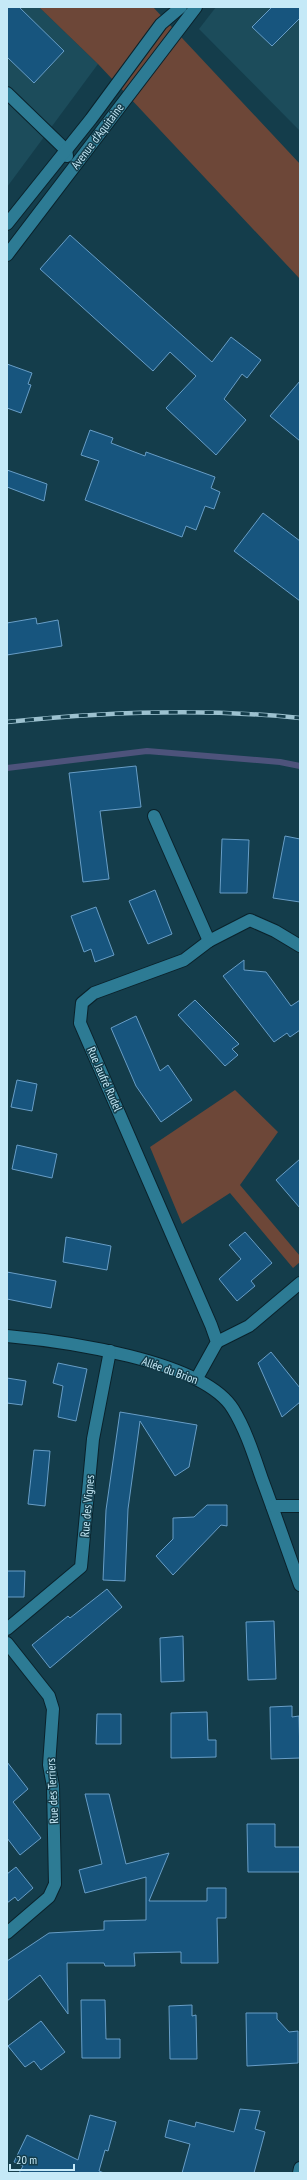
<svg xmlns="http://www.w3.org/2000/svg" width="307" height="2180" viewBox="0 0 307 2180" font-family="'PT Sans Narrow',sans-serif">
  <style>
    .built { fill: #1c4c5b }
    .green { fill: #6d4738 }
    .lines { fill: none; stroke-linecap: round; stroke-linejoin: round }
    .stream { stroke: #4d537b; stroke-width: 6 }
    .building { fill: #17557e; stroke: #679dc6 }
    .minor-casing { stroke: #0a222b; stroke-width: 14 }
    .minor { stroke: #2d7b94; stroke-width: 12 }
    .rail-casing { stroke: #9cc1cf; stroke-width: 4.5 }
    .rail { stroke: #143d4b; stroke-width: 3; stroke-dasharray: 9; stroke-linecap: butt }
    .labels { text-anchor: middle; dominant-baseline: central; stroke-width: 3; stroke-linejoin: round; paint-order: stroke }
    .street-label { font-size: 12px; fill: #c5e9f7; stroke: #143d4b }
  </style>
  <rect width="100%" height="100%" fill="#143d4b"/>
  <!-- built -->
  <g class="built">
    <polygon points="7,7 39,7 98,64 7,187"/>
    <polygon points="216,7 300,7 300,131 199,29"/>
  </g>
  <!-- green -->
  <g class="green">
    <polygon points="39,7 153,7 300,164 300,279 98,64"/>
    <polygon points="235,1090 278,1132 240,1185 300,1256 300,1262 293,1268 230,1193 182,1224 150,1147"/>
  </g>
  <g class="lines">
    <!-- stream -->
    <polyline class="stream" points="7,768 147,751 280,762 300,766"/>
  </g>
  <!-- building -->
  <g class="building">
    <polygon points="7,7 19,7 64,51 34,83 7,57"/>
    <polygon points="272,7 300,7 300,18 272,46 252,27"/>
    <polygon points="70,235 212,362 231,337 261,360 247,378 242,374 224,399 246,420 216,455 166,408 196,376 170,352 153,371 40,269"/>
    <polygon points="7,364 32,373 28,384 31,385 21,413 7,408"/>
    <polygon points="300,381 300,441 270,416"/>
    <polygon points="90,430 113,438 111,443 145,456 146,452 215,477 211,488 220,492 214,509 205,506 196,530 186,526 182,537 85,500 99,461 81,455"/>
    <polygon points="7,470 47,484 44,501 7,487"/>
    <polygon points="263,513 300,541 300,601 234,551"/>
    <polygon points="36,618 37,624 58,620 62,646 7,655 7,623"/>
    <polygon points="136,766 141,807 100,811 109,879 83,882 69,773"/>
    <polygon points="285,836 300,839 300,902 273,898"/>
    <polygon points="222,839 249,840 247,893 220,893"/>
    <polygon points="155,890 172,934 148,944 129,901"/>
    <polygon points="96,907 114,955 95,962 91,949 84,952 71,916"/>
    <polygon points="244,960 244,970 266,972 291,1006 300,1000 300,1030 290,1037 287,1033 274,1042 223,976"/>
    <polygon points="195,1000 239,1044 232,1049 238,1055 225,1066 178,1015"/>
    <polygon points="136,1016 160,1071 168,1065 192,1100 161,1122 136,1086 111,1028"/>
    <polygon points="17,1080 37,1084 32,1111 11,1107"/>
    <polygon points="17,1145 57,1154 52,1178 12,1169"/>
    <polygon points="300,1159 300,1208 276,1180"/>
    <polygon points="245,1232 272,1263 251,1281 255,1286 237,1301 219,1279 241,1259 229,1245"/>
    <polygon points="66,1237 111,1246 107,1270 63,1262"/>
    <polygon points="7,1272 56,1281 51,1308 7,1299"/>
    <polygon points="271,1352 300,1388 300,1402 282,1417 258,1363"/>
    <polygon points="58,1363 87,1369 76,1421 58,1417 63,1386 53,1383"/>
    <polygon points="7,1378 26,1381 22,1405 7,1403"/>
    <polygon points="120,1412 197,1425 189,1467 175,1476 140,1421 128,1509 125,1581 103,1580 106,1510"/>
    <polygon points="34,1450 50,1451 45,1506 28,1504"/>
    <polygon points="207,1505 227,1505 227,1526 221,1525 173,1575 156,1556 173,1539 173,1518 194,1517"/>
    <polygon points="7,1571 25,1571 24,1597 7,1597"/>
    <polygon points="107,1589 122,1607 50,1668 32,1645 68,1616 70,1618"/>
    <polygon points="274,1621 276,1679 248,1680 246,1622"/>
    <polygon points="183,1636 184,1681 161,1682 160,1638"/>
    <polygon points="292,1706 292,1717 299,1716 300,1758 271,1759 270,1707"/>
    <polygon points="207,1712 208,1740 216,1740 216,1757 171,1758 171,1713"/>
    <polygon points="97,1714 121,1714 121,1744 96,1744"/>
    <polygon points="7,1762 28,1789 13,1802 41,1838 20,1855 7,1838"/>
    <polygon points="85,1794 109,1794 126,1864 169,1853 149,1901 207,1901 207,1888 226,1888 226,1918 217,1918 218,1963 181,1963 181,1952 134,1953 135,1966 105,1966 104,1963 67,1963 68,2014 40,1975 7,2001 7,1961 49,1933 104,1930 104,1921 146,1920 146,1877 85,1893 79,1870 102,1864"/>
    <polygon points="247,1824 275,1824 275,1847 300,1847 300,1872 248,1872"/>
    <polygon points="16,1867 33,1888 18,1901 15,1897 7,1903 7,1874"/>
    <polygon points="81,2000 105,2000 106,2039 120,2039 120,2058 82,2058"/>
    <polygon points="192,2005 192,2016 196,2015 197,2059 170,2059 169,2006"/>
    <polygon points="246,2013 277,2013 277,2019 289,2032 298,2031 298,2063 247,2066"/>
    <polygon points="41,2021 65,2052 41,2070 34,2061 25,2067 8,2046"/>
    <polygon points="240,2109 260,2111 255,2129 265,2132 254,2173 182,2173 190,2144 165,2137 169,2120 195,2127 196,2122 234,2132"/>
    <polygon points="90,2115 116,2122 108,2151 105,2150 99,2171 104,2173 19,2173 23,2166 14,2162 27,2135 78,2160"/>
  </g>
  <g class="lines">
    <!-- minor casing -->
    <g class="minor-casing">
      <g id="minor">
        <polyline points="7,93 66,150 67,156"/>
        <polyline points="7,224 91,119 161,24 181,7"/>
        <polyline points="7,255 196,7"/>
        <polyline points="154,816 209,941"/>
        <path d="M7 1336C62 1341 203 1360 233 1409 246 1430 254 1456 262 1479 275 1514 287 1549 300 1585"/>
        <polyline points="217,1342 249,1326 300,1283"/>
        <polyline points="197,1378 217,1342 211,1325 80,1023 82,1003 94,993 184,960 209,941 250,920 275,931 300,946"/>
        <polyline points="272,1506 300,1506"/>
        <polyline points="7,1629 81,1567 93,1439 110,1351"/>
        <polyline points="7,1643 49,1696 53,1709 49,1765 53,1786 55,1884 49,1897 7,1933"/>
        <polyline points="299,2173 300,2168"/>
      </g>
    </g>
    <!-- minor -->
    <use href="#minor" class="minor"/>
    <!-- rail casing -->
    <g class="rail-casing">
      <path id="rail" d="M7 722C104 712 202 708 300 718"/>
    </g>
    <!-- rail -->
    <use href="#rail" class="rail"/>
  </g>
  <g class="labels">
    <!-- street labels -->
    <g class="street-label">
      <text transform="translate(97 136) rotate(-53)">Avenue d'Aquitaine</text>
      <text transform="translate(105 1079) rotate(66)">Rue Jaufré Rudel</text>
      <text transform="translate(170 1370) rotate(20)">Allée du Brion</text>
      <text transform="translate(87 1506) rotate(-85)">Rue des Vignes</text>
      <text transform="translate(52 1791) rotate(-93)">Rue des Terriers</text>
    </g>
  </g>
  <!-- border -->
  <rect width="307" height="2180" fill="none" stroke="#c5e9f7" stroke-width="16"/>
  <!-- scale -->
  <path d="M10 2164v6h64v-6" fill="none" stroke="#c5e9f7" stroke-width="2"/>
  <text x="16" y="2164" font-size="12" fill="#c5e9f7" stroke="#143d4b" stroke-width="3" paint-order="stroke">20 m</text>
</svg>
